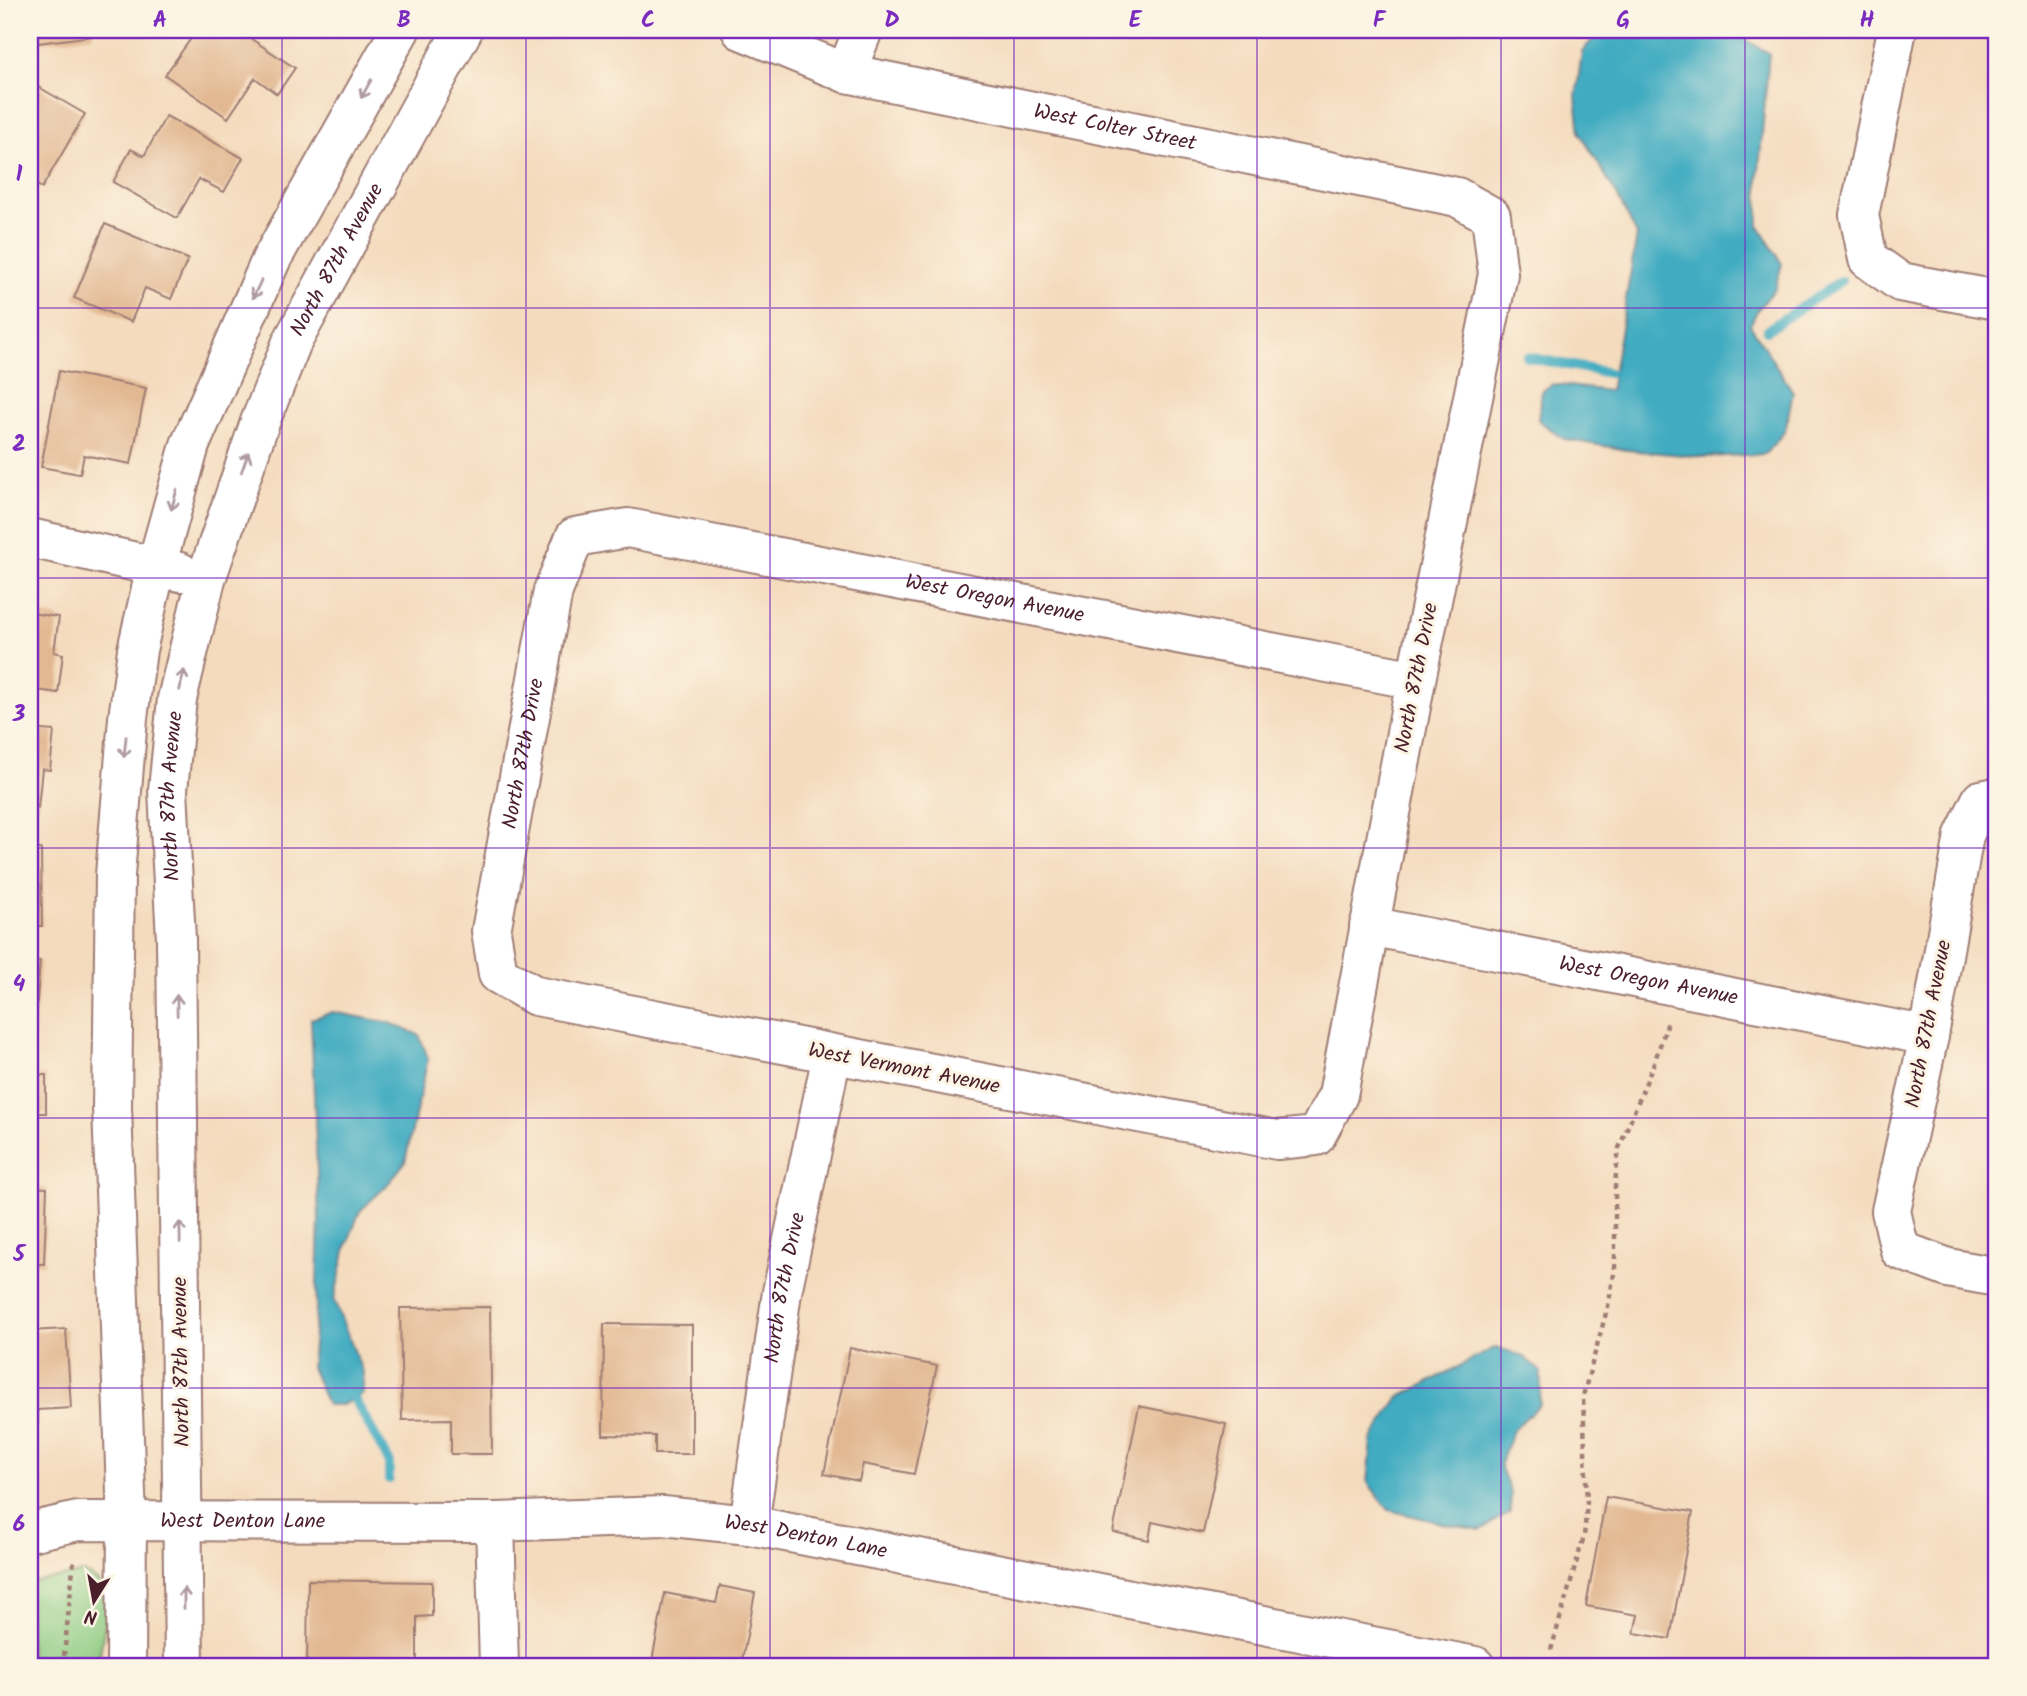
<svg xmlns="http://www.w3.org/2000/svg" width="2027" height="1696" viewBox="0 0 2027 1696" font-family="Kalam,sans-serif">
  <style>
    .green { fill: #8bcb81; stroke: #6a7556; stroke-width: 2 }
    .water { fill: #41abc1; stroke: #466576; stroke-width: 2 }
    .lines { fill: none; stroke-linecap: round; stroke-linejoin: round }
    .stream { stroke: #41abc1; stroke-width: 10 }
    .building { fill: #e2b892 }
    .minor-casing { stroke: #9f7d74; stroke-width: 42 }
    .path { stroke: #9f7d74; stroke-width: 4.5; stroke-dasharray: 5 5; stroke-linecap: butt }
    .minor { stroke: #fff; stroke-width: 38 }
    .oneway { stroke: #ae9aa0 }
    .grid { fill: none; stroke: #7b2cbf; stroke-width: 2; stroke-opacity: 0.55 }
    .labels { text-anchor: middle; dominant-baseline: central; stroke-width: 6; stroke-linejoin: round; paint-order: stroke }
    .street-label { font-size: 21px; fill: #4a1f2b; stroke: #fcf5e5 }
    .neatline { fill: none; stroke: #7b2cbf; stroke-width: 2.5 }
    .grid-label { font-size: 23px; text-anchor: middle; font-weight: bold; fill: #7b2cbf }
  </style>
  <rect width="100%" height="100%" fill="#fcf5e5"/>
  <filter id="ink" filterUnits="userSpaceOnUse"><feTurbulence type="fractalNoise" baseFrequency=".0143" numOctaves="2"/><feDisplacementMap in="SourceGraphic" scale="14" xChannelSelector="R" yChannelSelector="G"/><feConvolveMatrix kernelMatrix="1 2 1 2 8 2 1 2 1" color-interpolation-filters="sRGB"/></filter>
  <filter id="wash" filterUnits="userSpaceOnUse"><feTurbulence type="fractalNoise" baseFrequency=".00686" numOctaves="4" result="noise"/><feDisplacementMap in="SourceGraphic" scale="28" xChannelSelector="R" yChannelSelector="G"/><feGaussianBlur stdDeviation="1.57" result="paint"/><feColorMatrix in="noise" values="0 0 0 0 0 0 0 0 0 0 0 0 0 0 0 0 0 1.4 0 .05"/><feComposite in="paint" operator="in"/></filter>
  <g filter="url(#wash)">
    <rect width="100%" height="100%" fill="#f4dbbe"/>
    <!-- green -->
    <path class="green" d="M84 1573C108 1584 113 1598 117 1622L105 1623 98 1666H30V1582Z"/>
    <!-- water -->
    <g class="water">
      <polygon points="1602,30 1721,30 1731,32 1769,53 1758,181 1759,226 1782,264 1775,289 1758,309 1750,325 1793,392 1785,431 1765,454 1705,457 1627,450 1564,439 1538,420 1542,391 1553,384 1610,391 1637,235 1617,195 1580,133 1576,97 1582,51"/>
      <polygon points="333,1012 390,1023 419,1035 428,1058 405,1162 387,1185 360,1211 346,1247 334,1300 363,1373 363,1394 342,1405 327,1405 311,1367 316,1308 319,1222 311,1019"/>
      <polygon points="1496,1347 1524,1357 1541,1372 1540,1404 1513,1430 1500,1465 1511,1494 1510,1512 1481,1530 1445,1524 1389,1510 1368,1483 1372,1439 1398,1398"/>
    </g>
    <g class="lines">
      <!-- stream -->
      <g class="stream">
        <polyline points="1767,330 1841,281"/>
        <polyline points="1527,357 1609,373"/>
        <polyline points="351,1393 389,1461 389,1479"/>
      </g>
    </g>
    <g id="blocks">
      <!-- building -->
      <g class="building">
        <polygon points="30,30 92,30 93,36 30,44"/>
        <polygon points="197,30 238,30 295,68 277,94 255,78 228,118 165,75"/>
        <polygon points="30,82 85,114 42,188 30,181"/>
        <polygon points="166,116 243,158 224,192 199,179 177,218 113,182 131,149 144,156"/>
        <polygon points="105,224 188,259 171,299 145,288 131,322 74,298"/>
        <polygon points="30,370 37,371 31,403 30,403"/>
        <polygon points="59,371 146,388 131,464 84,455 80,474 41,467"/>
        <polygon points="30,613 59,617 54,652 63,654 58,693 30,689"/>
        <polygon points="30,729 54,731 50,770 42,769 38,808 30,807"/>
        <polygon points="30,849 41,849 42,926 30,926"/>
        <polygon points="30,960 40,961 34,1040 30,1040"/>
        <polygon points="30,1075 46,1075 46,1113 36,1113 35,1161 30,1161"/>
        <polygon points="30,1187 47,1188 44,1264 30,1264"/>
        <polygon points="490,1307 492,1454 451,1454 451,1419 402,1420 400,1308"/>
        <polygon points="604,1324 692,1325 692,1454 655,1454 655,1436 603,1435"/>
        <polygon points="66,1329 71,1408 37,1410 38,1423 30,1424 30,1331"/>
        <polygon points="850,1348 937,1366 914,1474 863,1464 859,1481 824,1474"/>
        <polygon points="1139,1406 1226,1424 1203,1533 1152,1522 1149,1540 1113,1532"/>
        <polygon points="1606,1497 1693,1512 1670,1639 1634,1633 1638,1615 1586,1606"/>
        <polygon points="308,1580 432,1582 432,1616 417,1617 417,1666 307,1666"/>
        <polygon points="720,1586 755,1593 741,1666 651,1666 665,1593 716,1603"/>
      </g>
    </g>
  </g>
  <g filter="url(#ink)">
    <use href="#blocks" fill-opacity="0" stroke="#9f7d74" stroke-width="2"/>
    <g class="lines">
      <!-- minor casing -->
      <g class="minor-casing">
        <g id="minor">
          <path id="s1" d="M741 30 846 73 1457 197 1491 216 1498 274 1416 680 1338 1095 1316 1136 1277 1140 536 996 498 974 491 931 553 591 575 537 628 528 1416 680"/>
          <polyline points="1897,30 1859,215 1868,259 1900,282 1997,300"/>
          <polyline points="846,73 863,30"/>
          <polyline points="30,538 180,572"/>
          <polyline points="1997,797 1981,800 1964,835 1929,1036 1891,1211 1900,1250 1948,1268 1997,1277"/>
          <path id="s2" d="M1369 926 1929 1036"/>
          <polyline points="495,1522 499,1666"/>
          <path id="s3" d="M749 1525 782 1292 832 1055"/>
          <path id="s4" d="M30 1532 78 1521 495 1522 663 1516 749 1525 1475 1666"/>
          <polyline points="126,1666 127,1521 112,1107 115,875 128,718 137,650 156,567 190,445 271,260 400,30"/>
          <path id="s5" d="M184 1666 176 939 168 790 177 699 206 579 260 422 292 342 463 30"/>
        </g>
      </g>
      <!-- path -->
      <g class="path">
        <polyline points="1551,1650 1584,1536 1587,1504 1583,1396 1608,1306 1615,1269 1615,1183 1619,1148 1654,1063 1668,1022"/>
        <polyline points="63,1666 74,1559"/>
      </g>
      <!-- minor -->
      <use href="#minor" class="minor"/>
    </g>
    <!-- one-way arrows -->
    <defs><path id="oneway-shaft" d="M-6 0H5M1.5-3L5.5 0L1.5 3" fill="none" stroke-width="1.6" stroke-linecap="round" stroke-linejoin="round" transform="scale(1.75)"/></defs>
    <g class="oneway">
      <use href="#oneway-shaft" transform="translate(366 89) rotate(119)"/>
      <use href="#oneway-shaft" transform="translate(257 289) rotate(115)"/>
      <use href="#oneway-shaft" transform="translate(245 462) rotate(-70)"/>
      <use href="#oneway-shaft" transform="translate(174 500) rotate(106)"/>
      <use href="#oneway-shaft" transform="translate(182 680) rotate(-77)"/>
      <use href="#oneway-shaft" transform="translate(125 747) rotate(96)"/>
      <use href="#oneway-shaft" transform="translate(177 1005) rotate(-91)"/>
      <use href="#oneway-shaft" transform="translate(180 1232) rotate(-91)"/>
      <use href="#oneway-shaft" transform="translate(184 1598) rotate(-90)"/>
    </g>
  </g>
  <!-- grid -->
  <path class="grid" d="M282 30V1666M526 30V1666M770 30V1666M1014 30V1666M1257 30V1666M1501 30V1666M1745 30V1666M30 308H1997M30 578H1997M30 848H1997M30 1118H1997M30 1388H1997"/>
  <g class="labels">
    <!-- street labels -->
    <g class="street-label">
      <text stroke="none"><textPath href="#s1" startOffset="388">West Colter Street</textPath></text>
      <text stroke="none"><textPath href="#s5" startOffset="1437">North 87th Avenue</textPath></text>
      <text stroke="none"><textPath href="#s1" startOffset="3430">West Oregon Avenue</textPath></text>
      <text transform="translate(1417 678) rotate(-79)">North 87th Drive</text>
      <text stroke="none"><textPath href="#s1" startOffset="2779">North 87th Drive</textPath></text>
      <text stroke="none"><textPath href="#s5" startOffset="870">North 87th Avenue</textPath></text>
      <text stroke="none"><textPath href="#s2" startOffset="285">West Oregon Avenue</textPath></text>
      <text transform="translate(1929 1024) rotate(-79)">North 87th Avenue</text>
      <text transform="translate(904 1069) rotate(11)">West Vermont Avenue</text>
      <text stroke="none"><textPath href="#s3" startOffset="240">North 87th Drive</textPath></text>
      <text transform="translate(182 1362) rotate(-91)">North 87th Avenue</text>
      <text stroke="none"><textPath href="#s4" startOffset="214">West Denton Lane</textPath></text>
      <text stroke="none"><textPath href="#s4" startOffset="779">West Denton Lane</textPath></text>
    </g>
  </g>
  <!-- margin -->
  <rect width="2027" height="1696" fill="none" stroke="#fcf5e5" stroke-width="77"/>
  <!-- north arrow -->
  <g transform="translate(94 1601) rotate(191)" stroke="#fcf5e5" stroke-width="5" paint-order="stroke">
  <path d="M0-5L12 26L0 18L-12 26Z" fill="#4a1f2b"/>
  <text y="-10" font-size="19" font-weight="bold" text-anchor="middle" fill="#4a1f2b">N</text>
  </g>
  <rect x="38" y="38" width="1950" height="1620" class="neatline"/>
  <g class="grid-label">
    <text x="160" y="27">A</text>
    <text x="404" y="27">B</text>
    <text x="648" y="27">C</text>
    <text x="892" y="27">D</text>
    <text x="1135" y="27">E</text>
    <text x="1379" y="27">F</text>
    <text x="1623" y="27">G</text>
    <text x="1867" y="27">H</text>
    <text x="19" y="181">1</text>
    <text x="19" y="451">2</text>
    <text x="19" y="721">3</text>
    <text x="19" y="991">4</text>
    <text x="19" y="1261">5</text>
    <text x="19" y="1531">6</text>
  </g>
</svg>
